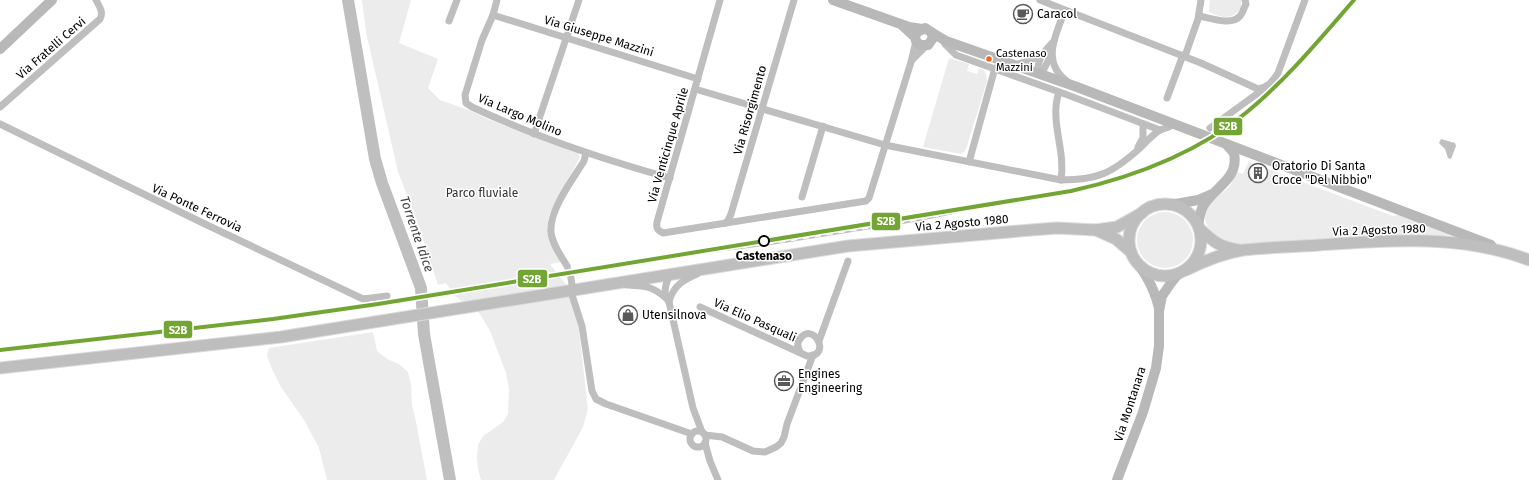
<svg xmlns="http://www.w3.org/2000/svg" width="1529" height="480" viewBox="0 0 1529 480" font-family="'Fira Sans',sans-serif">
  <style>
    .green { fill: #ececec }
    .water { fill: #bfbfbf }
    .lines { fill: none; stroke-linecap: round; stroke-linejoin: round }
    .river { stroke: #bfbfbf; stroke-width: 12 }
    .street-tunnel { stroke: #d9d9d9; stroke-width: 7; stroke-dasharray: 7 3.5; stroke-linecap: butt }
    .primary-casing { stroke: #dbdbdb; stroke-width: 13 }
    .street { stroke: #bebebe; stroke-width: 7 }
    .secondary { stroke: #b8b8b8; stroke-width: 10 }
    .primary { stroke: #bebebe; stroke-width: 11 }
    .rail-casing { stroke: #bebebe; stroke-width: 3.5 }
    .rail { stroke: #fff; stroke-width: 2; stroke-dasharray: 6; stroke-linecap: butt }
    .rail-1-casing { stroke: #fff; stroke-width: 7 }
    .rail-1 { stroke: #73a534; stroke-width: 4 }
    .bus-dot { fill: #f26522; stroke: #fff; stroke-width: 1.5 }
    .stop-dot { fill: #fff; stroke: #000; stroke-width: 2 }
    .labels { text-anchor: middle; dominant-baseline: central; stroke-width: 3; stroke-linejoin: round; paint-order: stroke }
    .bus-label { font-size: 11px; fill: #000; stroke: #fff; text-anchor: start }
    .poi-label { font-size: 12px; fill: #000; stroke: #fff; text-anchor: start }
    .street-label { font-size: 12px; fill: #000; stroke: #fff }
    .park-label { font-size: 12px; fill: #333; stroke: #fff }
    .stop-label { font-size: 12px; font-weight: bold; fill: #000; stroke: #fff }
    .water-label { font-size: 13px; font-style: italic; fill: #444; stroke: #fff }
    .line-badge { stroke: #fff; stroke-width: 1.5 }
    .badge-label { font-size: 11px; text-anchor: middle; font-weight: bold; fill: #fff }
  </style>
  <rect width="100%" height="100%" fill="#fff"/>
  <!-- green -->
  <g class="green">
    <path d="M362 0H411L399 43 438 59 428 88 440 100 471 111 490 120 578 153 580 157 549 215C545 236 551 244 561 262L550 264 575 296 588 409 583 427 554 480H481L478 469 477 458 478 445 483 436 503 422 508 414 509 389 506 373 490 331 480 314 455 296 446 283 438 285 416 218 398 172 366 32Z"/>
    <path d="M1210 0H1241V9C1231 20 1221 18 1209 12Z"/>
    <path d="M949 58 969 64 967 71 977 74 979 68C986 70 987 74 987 81L967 146 965 151 961 154 923 147Z"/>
    <path d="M1249 161 1253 164 1250 178 1265 181 1268 169 1393 216 1400 214 1456 236 1417 234 1241 245C1237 244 1233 245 1229 244 1214 240 1200 223 1207 208 1211 199 1221 195 1228 188 1232 184 1234 177 1237 172L1243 174Z"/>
    <circle cx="1165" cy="240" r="28"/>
    <polygon points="373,332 377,351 387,359 399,364 408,372 411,385 412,405 415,417 427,480 327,480 319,448 304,420 281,387 272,369 267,356 269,348"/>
  </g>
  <!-- water -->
  <polygon class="water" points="1441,139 1455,143 1456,146 1451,159 1448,158 1445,149 1439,143"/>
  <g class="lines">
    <!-- river -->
    <polyline class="river" points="348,0 375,159 382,183 421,288 424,334 450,480"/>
    <!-- street-tunnel -->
    <polyline class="street-tunnel" points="567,266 571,278"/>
    <!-- primary casing -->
    <g class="primary-casing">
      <g id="primary">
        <circle cx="1165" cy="240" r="36"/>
        <path d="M1199 228C1213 242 1220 247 1239 250"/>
        <polyline points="1096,230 1116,239 1131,252"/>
        <path d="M1186 270C1204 261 1224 253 1243 250 1268 247 1294 247 1319 245 1389 240 1462 234 1529 260"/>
        <polyline points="0,368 281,337 848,246 1031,230 1057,228 1096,230 1117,227 1142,213"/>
      </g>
    </g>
    <!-- street -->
    <g class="street">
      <path d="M497 0 493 15 482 40 465 95 466 103 472 107C536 137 602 159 670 178"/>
      <path d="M720 0 657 222C656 228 657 230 663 233L866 201 869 198 911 62 916 41"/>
      <polyline points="1040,0 1065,10"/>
      <polyline points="493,15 698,79"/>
      <path d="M1199 16C1210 18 1232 26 1240 16 1243 13 1244 7 1246 4L1245 0"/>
      <polyline points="449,21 457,0"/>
      <polyline points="945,44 956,55 1065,94 1160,130 1169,127 1172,124"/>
      <polyline points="1185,56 1198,19 1201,0"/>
      <polyline points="912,60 926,46"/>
      <polyline points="1015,65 1033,59 1041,55"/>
      <path d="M1038 73C1037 59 1044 52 1053 42"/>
      <polyline points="1038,73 1044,69 1051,55"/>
      <path d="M1068 82C1040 62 1056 35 1065 10L1201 63 1258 89C1269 87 1272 82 1278 73L1305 0"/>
      <path d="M695 89 885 145 1061 180C1098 180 1112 173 1139 149 1146 142 1152 135 1160 130"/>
      <path d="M1059 92C1049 121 1066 150 1061 180"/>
      <polyline points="1167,98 1183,55"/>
      <path d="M0 107 100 19C104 12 99 6 96 0"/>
      <polyline points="0,124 207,225 363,299 387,296"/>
      <polyline points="1210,128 1265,88"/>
      <polyline points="534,134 579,0"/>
      <polyline points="1138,147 1143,138 1143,124"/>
      <polyline points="969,162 995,68"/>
      <polyline points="802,197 823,126"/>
      <polyline points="725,223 728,221 731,214 794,0"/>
      <path d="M567 266C561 256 552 244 551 232 549 210 573 179 584 161L586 153"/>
      <path d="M670 274C666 283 662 293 669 302L693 408 702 432"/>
      <polyline points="571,278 572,285"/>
      <path d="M627 285C646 286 652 286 666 298"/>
      <polyline points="572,295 582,326 592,391 596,399 606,404 692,434"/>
      <path d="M669 302C673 286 683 280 697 274"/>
      <path d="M700 307 807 356C833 357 813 320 800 339 796 344 798 349 801 353"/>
      <polyline points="819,341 848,261"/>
      <circle cx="698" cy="439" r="8"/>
      <polyline points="705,435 722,437 753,451 765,452 776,447 781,443 784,437 787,424 813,355"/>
      <polyline points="705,443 710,461 718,480"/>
    </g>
    <!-- secondary -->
    <g class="secondary">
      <polyline points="833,0 909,27 922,29"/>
      <polyline points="903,26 915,37 916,41 920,45 928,45 933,38 931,32 925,28 917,32 915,37"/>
      <polyline points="931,32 946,41 1077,87 1491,245"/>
      <polyline points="0,49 52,0"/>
      <polyline points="1170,205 1198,200 1212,194"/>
      <path d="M1198 226C1199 218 1200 210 1205 203 1217 186 1239 178 1234 153L1227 145"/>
      <path d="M1139 265C1149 279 1155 291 1159 308"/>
      <polyline points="1117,480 1143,412 1156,368 1159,346 1159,311 1162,296 1171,283 1179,273"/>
    </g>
    <!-- primary -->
    <use href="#primary" class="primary"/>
    <!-- rail casing -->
    <g class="rail-casing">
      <path id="rail" d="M684 253C739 249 793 240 848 231 891 224 935 218 977 206"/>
    </g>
    <!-- rail -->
    <use href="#rail" class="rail"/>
    <!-- rail-1 casing -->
    <g class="rail-1-casing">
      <path id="rail-1" d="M0 350 273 319 378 304 1071 191C1134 177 1196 154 1247 112 1287 79 1320 39 1354 0"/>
    </g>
    <!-- rail-1 -->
    <use href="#rail-1" class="rail-1"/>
  </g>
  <!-- icons -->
  <defs>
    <g id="cafe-ring" transform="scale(1)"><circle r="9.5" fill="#fff" stroke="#595959" stroke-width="1.5"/><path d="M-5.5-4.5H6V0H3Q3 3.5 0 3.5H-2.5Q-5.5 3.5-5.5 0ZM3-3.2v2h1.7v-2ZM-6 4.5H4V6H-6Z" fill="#595959"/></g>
    <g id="building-ring" transform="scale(1)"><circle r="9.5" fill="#fff" stroke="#595959" stroke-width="1.5"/><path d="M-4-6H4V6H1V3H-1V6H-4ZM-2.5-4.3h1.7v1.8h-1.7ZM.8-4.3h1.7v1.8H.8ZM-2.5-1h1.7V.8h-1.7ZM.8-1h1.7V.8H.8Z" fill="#595959"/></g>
    <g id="shop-ring" transform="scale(1)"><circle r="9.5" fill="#fff" stroke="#595959" stroke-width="1.5"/><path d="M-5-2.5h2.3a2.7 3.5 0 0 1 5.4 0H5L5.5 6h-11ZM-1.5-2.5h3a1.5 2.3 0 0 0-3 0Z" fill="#595959"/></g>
    <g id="office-ring" transform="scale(1)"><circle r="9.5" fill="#fff" stroke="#595959" stroke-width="1.5"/><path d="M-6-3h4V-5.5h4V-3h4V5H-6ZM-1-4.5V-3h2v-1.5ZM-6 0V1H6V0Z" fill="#595959"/></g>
  </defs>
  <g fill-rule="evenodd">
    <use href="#cafe-ring" x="1023" y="14"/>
    <use href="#building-ring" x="1258" y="173"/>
    <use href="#shop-ring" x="628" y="315"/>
    <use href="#office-ring" x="784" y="381"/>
  </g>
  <!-- markers -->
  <circle class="bus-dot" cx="989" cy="59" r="3.5"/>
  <circle class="stop-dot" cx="764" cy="241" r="5"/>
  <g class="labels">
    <!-- bus labels -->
    <g class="bus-label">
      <text x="996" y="53">Castenaso<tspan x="996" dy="14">Mazzini</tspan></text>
    </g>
    <!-- poi labels -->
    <g class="poi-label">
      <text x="1037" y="14">Caracol</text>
      <text x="1272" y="166">Oratorio Di Santa<tspan x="1272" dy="14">Croce "Del Nibbio"</tspan></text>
      <text x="642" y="315">Utensilnova</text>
      <text x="798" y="374">Engines<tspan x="798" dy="14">Engineering</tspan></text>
    </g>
    <!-- street labels -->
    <g class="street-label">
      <text transform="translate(599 36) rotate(17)">Via Giuseppe Mazzini</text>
      <text transform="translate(51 48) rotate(-41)">Via Fratelli Cervi</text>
      <text transform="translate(750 110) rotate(-74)">Via Risorgimento</text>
      <text transform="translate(520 115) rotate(23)">Via Largo Molino</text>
      <text transform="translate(668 145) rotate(-74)">Via Venticinque Aprile</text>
      <text transform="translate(197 208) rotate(25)">Via Ponte Ferrovia</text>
      <text transform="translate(962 223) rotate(-5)">Via 2 Agosto 1980</text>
      <text transform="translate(1379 230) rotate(-2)">Via 2 Agosto 1980</text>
      <text transform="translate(755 320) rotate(24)">Via Elio Pasquali</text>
      <text transform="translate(1130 404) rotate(-72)">Via Montanara</text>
    </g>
    <!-- park labels -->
    <g class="park-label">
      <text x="482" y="193">Parco fluviale</text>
    </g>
    <!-- stop labels -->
    <g class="stop-label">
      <text x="764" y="256">Castenaso</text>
    </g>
    <!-- water labels -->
    <g class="water-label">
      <text transform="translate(417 234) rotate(71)">Torrente Idice</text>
    </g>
  </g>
  <g class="line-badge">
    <rect x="1213" y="117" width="30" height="19" rx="4" fill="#73a534"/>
    <rect x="871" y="212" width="30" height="19" rx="4" fill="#73a534"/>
    <rect x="517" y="269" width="31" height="19" rx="4" fill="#73a534"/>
    <rect x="163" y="320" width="30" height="19" rx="4" fill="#73a534"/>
  </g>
  <g class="badge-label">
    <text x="1228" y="130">S2B</text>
    <text x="886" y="225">S2B</text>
    <text x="532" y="283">S2B</text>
    <text x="178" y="334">S2B</text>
  </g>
</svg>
